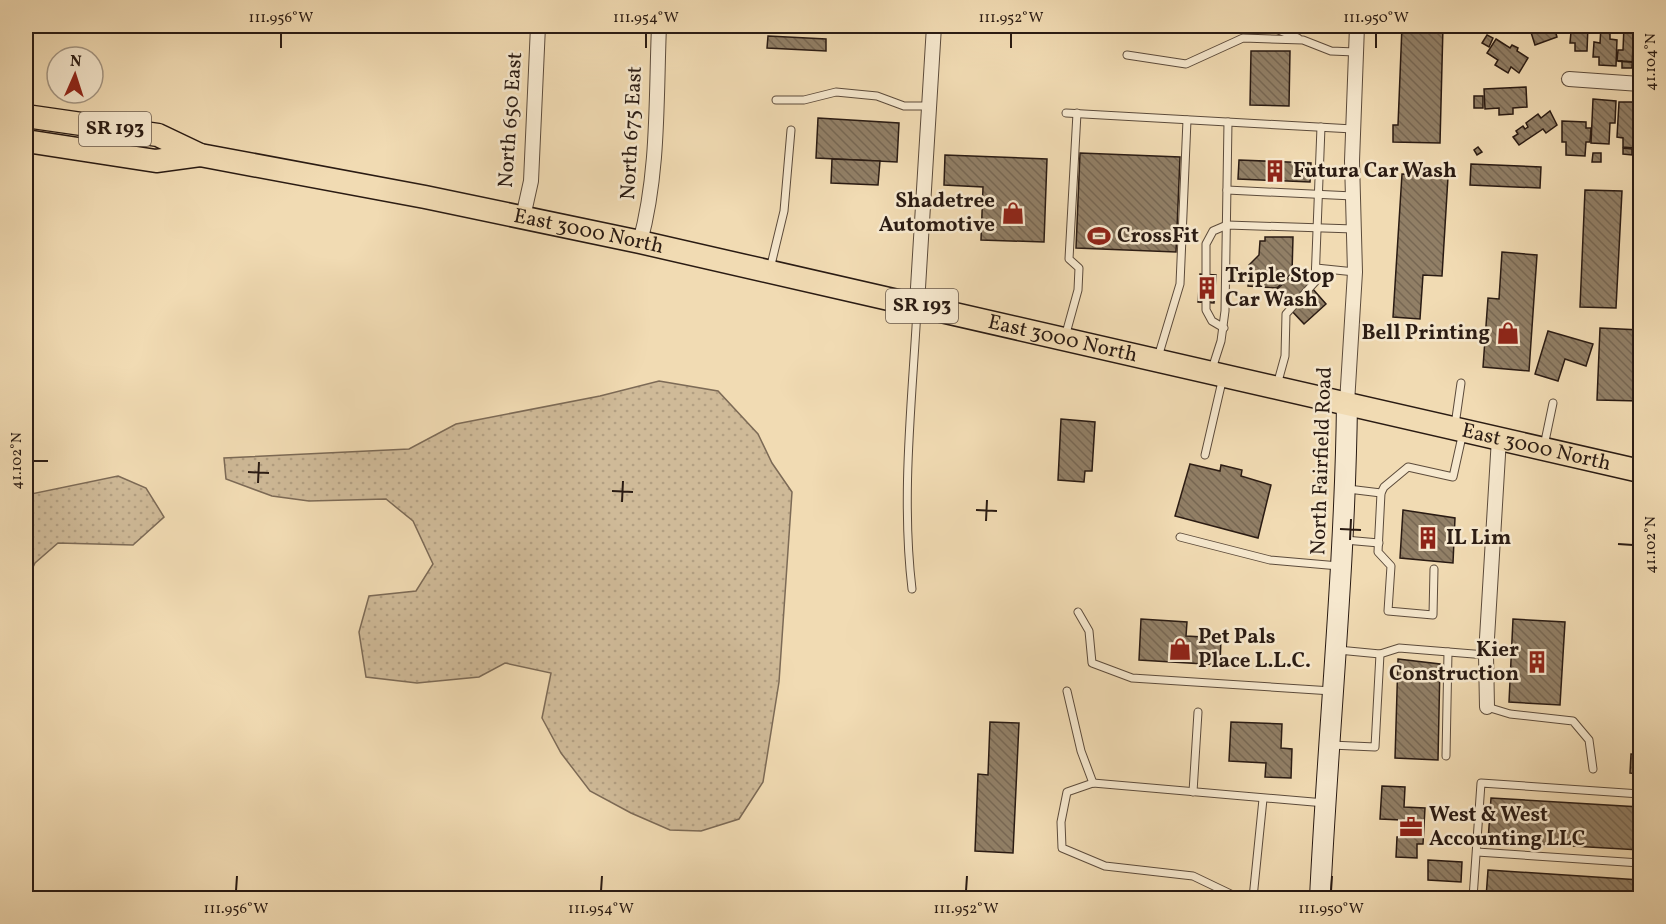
<svg xmlns="http://www.w3.org/2000/svg" width="1666" height="924" viewBox="0 0 1666 924" font-family="Vollkorn,serif">
  <style>
    .grass { fill: url(#grass-dots); stroke: #7c6a56; stroke-width: 1.5 }
    .building { fill: url(#building-back-hatch); stroke: #2a1b13; stroke-width: 1.5 }
    .lines { fill: none; stroke-linecap: round; stroke-linejoin: round }
    .service-casing { stroke: #5c4b3b; stroke-width: 9 }
    .minor-casing { stroke: #5c4b3b; stroke-width: 16 }
    .secondary-casing { stroke: #2a1b13; stroke-width: 22 }
    .primary-casing { stroke: #2a1b13; stroke-width: 25 }
    .service { stroke: #f6e8ce; stroke-width: 7 }
    .minor { stroke: #f6e8ce; stroke-width: 14 }
    .secondary { stroke: #f6e8ce; stroke-width: 20 }
    .primary { stroke: #f1dbb3; stroke-width: 22 }
    .ticks { fill: none; stroke: #2a1b13; stroke-width: 2 }
    .labels { text-anchor: middle; dominant-baseline: central; stroke-width: 5; stroke-linejoin: round; paint-order: stroke }
    .shield { fill: #f6e8ce; stroke: #67584b; stroke-width: 1.5 }
    .shield-label { font-size: 20px; font-weight: bold; fill: #2a1b13 }
    .street-label { font-size: 21px; fill: #2a1b13; stroke: #f6e8ce }
    .poi-label { font-size: 21px; font-weight: bold; fill: #2a1b13; stroke: #f6e8ce; text-anchor: start }
    .neatline { fill: none; stroke: #2a1b13; stroke-width: 2 }
    .ticks-label { font-size: 15px; text-anchor: middle; fill: #2a1b13 }
  </style>
  <defs>
    <pattern id="grass-dots" width="8" height="8" patternUnits="userSpaceOnUse" patternTransform="scale(1.5)"><rect width="8" height="8" fill="#cfba98"/><path d="M2 2h.1M6 6h.1" fill="none" stroke="#b29f82" stroke-width="1.8" stroke-linecap="round"/></pattern>
    <pattern id="building-back-hatch" width="6" height="6" patternUnits="userSpaceOnUse" patternTransform="scale(1.5)"><rect width="6" height="6" fill="#917f66"/><path d="M-1 5l2 2M0 0l6 6M5-1l2 2" fill="none" stroke="#776753"/></pattern>
  </defs>
  <rect width="100%" height="100%" fill="#f1dbb3"/>
  <filter id="stains"><feTurbulence type="fractalNoise" baseFrequency=".00333" numOctaves="4"/><feColorMatrix values="0 0 0 0 .2 0 0 0 0 .09 0 0 0 0 .02 0 0 0 .5 -.17"/></filter>
  <radialGradient id="worn" r=".72"><stop offset=".6" stop-color="#630" stop-opacity="0"/><stop offset="1" stop-color="#630" stop-opacity=".3"/></radialGradient>
  <!-- grass -->
  <g class="grass">
    <polygon points="659,381 718,391 758,434 772,463 792,492 779,682 763,782 739,819 701,831 670,830 631,813 590,791 561,753 542,718 551,673 505,663 479,677 417,683 366,677 359,632 369,596 416,591 433,564 413,521 386,499 309,501 272,496 226,479 224,458 409,449 456,424 600,396"/>
    <polygon points="118,476 146,488 164,517 133,545 58,543 35,563 26,582 26,495"/>
  </g>
  <!-- building -->
  <g class="building">
    <polygon points="1402,26 1443,26 1440,143 1393,142 1393,125 1398,125"/>
    <polygon points="1529,26 1554,26 1557,37 1535,45"/>
    <polygon points="1576,26 1588,26 1587,51 1575,51 1575,43 1570,43 1571,32 1576,32"/>
    <polygon points="1601,26 1610,26 1610,39 1617,40 1616,66 1599,65 1599,57 1593,57 1594,42 1600,43"/>
    <polygon points="1624,26 1634,26 1633,37 1640,37 1640,46 1633,45 1632,68 1622,68 1622,61 1617,61 1618,50 1623,50"/>
    <polygon points="1487,35 1493,38 1489,47 1482,43"/>
    <polygon points="768,36 826,39 826,51 767,48"/>
    <polygon points="1496,39 1510,48 1512,45 1518,48 1517,51 1528,58 1519,73 1511,67 1508,73 1495,65 1498,60 1487,53"/>
    <polygon points="1251,51 1290,51 1289,106 1250,105"/>
    <polygon points="1526,87 1527,107 1513,108 1513,114 1499,115 1499,108 1485,109 1484,89"/>
    <rect x="1474" y="96" width="9" height="12"/>
    <polygon points="1593,99 1616,101 1615,123 1610,123 1609,144 1591,143"/>
    <polygon points="1635,100 1640,100 1640,118 1635,117 1634,148 1623,147 1623,138 1617,137 1619,102 1635,102"/>
    <polygon points="1550,111 1557,125 1546,133 1543,129 1519,145 1513,137 1518,134 1516,131 1523,126 1525,129 1528,127 1526,123 1538,114 1541,118"/>
    <polygon points="818,118 899,123 897,162 816,158"/>
    <polygon points="1562,121 1586,122 1586,128 1591,128 1590,142 1586,142 1585,156 1566,155 1566,142 1562,142"/>
    <polygon points="1478,147 1482,152 1477,155 1474,150"/>
    <polygon points="1623,148 1632,149 1632,155 1623,154"/>
    <polygon points="1080,153 1180,157 1176,252 1076,248"/>
    <polygon points="1593,153 1601,153 1601,162 1592,162"/>
    <polygon points="945,155 1047,159 1044,242 981,240 983,187 944,185"/>
    <polygon points="832,159 880,161 878,185 831,183"/>
    <polygon points="1239,160 1311,163 1310,182 1238,179"/>
    <polygon points="1471,164 1541,167 1540,188 1470,185"/>
    <polygon points="1402,174 1448,177 1442,276 1423,275 1420,319 1393,317"/>
    <polygon points="1585,190 1622,191 1616,308 1580,307"/>
    <polygon points="1265,237 1293,237 1292,273 1277,288 1248,286 1249,265 1259,255 1260,241 1265,241"/>
    <polygon points="1502,252 1537,255 1529,371 1483,367 1488,298 1499,299"/>
    <polygon points="1297,271 1326,304 1304,324 1274,292"/>
    <polygon points="1200,274 1216,275 1214,303 1198,302"/>
    <polygon points="1600,328 1640,330 1640,401 1597,400"/>
    <polygon points="1548,331 1593,344 1586,366 1565,359 1558,381 1535,374"/>
    <polygon points="1061,419 1095,422 1092,471 1085,471 1084,482 1058,480"/>
    <polygon points="1190,464 1220,471 1221,465 1242,470 1241,476 1271,485 1258,538 1175,516"/>
    <polygon points="1403,510 1455,518 1453,563 1400,558"/>
    <polygon points="1141,619 1187,622 1186,636 1221,638 1220,665 1139,660"/>
    <polygon points="1513,619 1565,622 1560,705 1509,702"/>
    <polygon points="1398,659 1440,664 1438,760 1395,758"/>
    <polygon points="990,722 1019,723 1013,853 975,851 978,774 988,775"/>
    <polygon points="1231,722 1282,724 1281,748 1292,749 1291,778 1265,777 1266,763 1229,761"/>
    <polygon points="1631,754 1640,755 1640,774 1630,773"/>
    <polygon points="1382,786 1405,787 1404,807 1425,808 1423,844 1417,844 1417,858 1396,857 1397,837 1400,837 1401,820 1380,819"/>
    <polygon points="1491,798 1640,807 1640,850 1488,841"/>
    <polygon points="1428,860 1462,862 1461,882 1428,880"/>
    <polygon points="1488,870 1640,880 1640,898 1486,898"/>
  </g>
  <g class="lines">
    <!-- service casing -->
    <g class="service-casing">
      <g id="service">
        <polyline points="1252,26 1271,27 1298,38"/>
        <polyline points="1127,55 1186,64 1243,38 1303,40 1331,51 1355,52"/>
        <polyline points="776,100 804,100 836,92 877,96 904,106 929,106"/>
        <polyline points="1066,113 1353,129"/>
        <polyline points="1227,190 1353,196"/>
        <polyline points="1316,268 1355,272"/>
        <polyline points="770,269 784,211 791,130"/>
        <polyline points="1224,328 1212,321 1206,310 1206,244 1213,231 1227,225 1354,229"/>
        <polyline points="1065,337 1078,290 1079,268 1069,259 1077,113"/>
        <polyline points="1158,357 1180,284 1187,120"/>
        <polyline points="1212,369 1221,341 1225,311 1228,122"/>
        <polyline points="1277,385 1285,356 1286,314 1315,282 1321,127"/>
        <polyline points="1455,425 1461,383"/>
        <polyline points="1544,446 1553,403"/>
        <polyline points="1205,455 1223,377"/>
        <polyline points="1348,489 1381,493"/>
        <polyline points="1180,537 1270,560 1339,566"/>
        <polyline points="1345,540 1379,543"/>
        <polyline points="1434,569 1433,615 1388,611 1391,566 1378,552 1381,493 1384,487 1408,467 1453,477 1463,432"/>
        <path d="M912 589C901 497 912 402 917 310"/>
        <polyline points="1078,612 1089,631 1092,663 1132,678 1332,691"/>
        <polyline points="1338,650 1380,654 1399,648 1486,655"/>
        <polyline points="1067,691 1081,751 1093,783"/>
        <polyline points="1487,707 1510,714 1573,721 1589,740 1593,769"/>
        <polyline points="1331,745 1375,747 1380,654"/>
        <polyline points="1446,756 1448,652"/>
        <polyline points="1193,792 1198,712"/>
        <polyline points="1477,852 1640,863"/>
        <polyline points="1239,898 1193,876 1105,866 1062,848 1061,822 1067,792 1093,783 1325,803"/>
        <polyline points="1253,898 1263,799"/>
        <polyline points="1473,898 1481,783 1640,794"/>
      </g>
    </g>
    <!-- minor casing -->
    <g class="minor-casing">
      <g id="minor">
        <polyline points="1569,79 1640,84"/>
        <polyline points="523,217 531,181 538,26"/>
        <path d="M640 242C659 173 656 97 659 26"/>
        <polyline points="917,304 934,26"/>
        <polyline points="1347,403 1355,272 1352,161 1357,26"/>
        <polyline points="1487,707 1486,655 1499,438"/>
      </g>
    </g>
    <!-- secondary casing -->
    <g class="secondary-casing">
      <path id="secondary" d="M1320 898C1328 733 1345 569 1347 403"/>
    </g>
    <!-- primary casing -->
    <g class="primary-casing">
      <g id="primary">
        <path id="s1" d="M26 116 158 135 200 155 425 197 640 242 1640 471"/>
        <polyline points="26,141 156,161 200,155"/>
      </g>
    </g>
    <!-- service -->
    <use href="#service" class="service"/>
    <!-- minor -->
    <use href="#minor" class="minor"/>
    <!-- secondary -->
    <use href="#secondary" class="secondary"/>
    <!-- primary -->
    <use href="#primary" class="primary"/>
  </g>
  <!-- ticks -->
  <path class="ticks" d="M281 48V33M646 48V33M1011 48V33M1376 48V33M1618 61 1633 62M33 461H48M248 472 269 473M258 483 259 462M612 491 633 492M622 502 623 481M976 510 997 511M986 521 987 500M1340 529 1361 530M1350 540 1351 519M1618 544 1633 545M236 891 237 876M601 891 602 876M966 891 967 876M1331 891 1332 876"/>
  <!-- icons -->
  <defs>
    <g id="building-bare" transform="scale(1.8)"><path d="M-4-6H4V6H1V3H-1V6H-4ZM-2.5-4.3h1.7v1.8h-1.7ZM.8-4.3h1.7v1.8H.8ZM-2.5-1h1.7V.8h-1.7ZM.8-1h1.7V.8H.8Z" fill="#8f2418" stroke="#f6e8ce" stroke-width="2.5" paint-order="stroke"/></g>
    <g id="shop-bare" transform="scale(1.8)"><path d="M-5-2.5h2.3a2.7 3.5 0 0 1 5.4 0H5L5.5 6h-11ZM-1.5-2.5h3a1.5 2.3 0 0 0-3 0Z" fill="#8f2418" stroke="#f6e8ce" stroke-width="2.5" paint-order="stroke"/></g>
    <g id="stadium-bare" transform="scale(1.8)"><path d="M0-5a6.5 5 0 1 0 0 10a6.5 5 0 1 0 0-10ZM-3.5-1.8h7v3.6h-7Z" fill="#8f2418" stroke="#f6e8ce" stroke-width="2.5" paint-order="stroke"/></g>
    <g id="office-bare" transform="scale(1.8)"><path d="M-6-3h4V-5.5h4V-3h4V5H-6ZM-1-4.5V-3h2v-1.5ZM-6 0V1H6V0Z" fill="#8f2418" stroke="#f6e8ce" stroke-width="2.5" paint-order="stroke"/></g>
  </defs>
  <g fill-rule="evenodd">
    <use href="#building-bare" x="1275" y="171"/>
    <use href="#shop-bare" x="1013" y="213"/>
    <use href="#stadium-bare" x="1099" y="236"/>
    <use href="#building-bare" x="1207" y="288"/>
    <use href="#shop-bare" x="1508" y="333"/>
    <use href="#building-bare" x="1428" y="538"/>
    <use href="#shop-bare" x="1180" y="649"/>
    <use href="#building-bare" x="1537" y="662"/>
    <use href="#office-bare" x="1411" y="827"/>
  </g>
  <g class="labels">
    <!-- shield labels -->
    <g class="shield">
      <rect x="79" y="112" width="72" height="34" rx="4.5"/>
      <rect x="886" y="289" width="72" height="34" rx="4.5"/>
    </g>
    <g class="shield-label">
      <text x="115" y="129">SR 193</text>
      <text x="922" y="306">SR 193</text>
    </g>
    <!-- street labels -->
    <g class="street-label">
      <text transform="translate(511 120) rotate(-86)">North 650 East</text>
      <text transform="translate(632 133) rotate(-87)">North 675 East</text>
      <text stroke="none"><textPath href="#s1" startOffset="576">East 3000 North</textPath></text>
      <text stroke="none"><textPath href="#s1" startOffset="1062">East 3000 North</textPath></text>
      <text stroke="none"><textPath href="#s1" startOffset="1548">East 3000 North</textPath></text>
      <text transform="translate(1322 461) rotate(-88)">North Fairfield Road</text>
    </g>
    <!-- poi labels -->
    <g class="poi-label">
      <text x="1293" y="171">Futura Car Wash</text>
      <text x="995" y="201" text-anchor="end">Shadetree<tspan x="995" dy="24">Automotive</tspan></text>
      <text x="1117" y="236">CrossFit</text>
      <text x="1225" y="276">Triple Stop<tspan x="1225" dy="24">Car Wash</tspan></text>
      <text x="1490" y="333" text-anchor="end">Bell Printing</text>
      <text x="1446" y="538">IL Lim</text>
      <text x="1198" y="637">Pet Pals<tspan x="1198" dy="24">Place L.L.C.</tspan></text>
      <text x="1519" y="650" text-anchor="end">Kier<tspan x="1519" dy="24">Construction</tspan></text>
      <text x="1429" y="815">West &amp; West<tspan x="1429" dy="24">Accounting LLC</tspan></text>
    </g>
  </g>
  <!-- margin -->
  <rect width="1666" height="924" fill="none" stroke="#f1dbb3" stroke-width="66"/>
  <!-- north arrow -->
  <g transform="translate(75 75) rotate(3)"><circle r="28" fill="#f6e8ce" stroke="#a49683" stroke-width="1.5"/>
  <path d="M0-4.5L10 22L0 15L-10 22Z" fill="#8f2418"/>
  <text y="-9" font-size="16" font-weight="bold" text-anchor="middle" fill="#2a1b13">N</text>
  </g>
  <rect x="33" y="33" width="1600" height="858" class="neatline"/>
  <g class="ticks-label">
    <text x="281" y="22">111.956°W</text>
    <text x="646" y="22">111.954°W</text>
    <text x="1011" y="22">111.952°W</text>
    <text x="1376" y="22">111.950°W</text>
    <text transform="translate(1650 62) rotate(-90)" y="5">41.104°N</text>
    <text transform="translate(16 461) rotate(-90)" y="5">41.102°N</text>
    <text transform="translate(1650 545) rotate(-90)" y="5">41.102°N</text>
    <text x="236" y="913">111.956°W</text>
    <text x="601" y="913">111.954°W</text>
    <text x="966" y="913">111.952°W</text>
    <text x="1331" y="913">111.950°W</text>
  </g>
  <rect width="100%" height="100%" filter="url(#stains)"/>
  <rect width="100%" height="100%" fill="url(#worn)"/>
</svg>
